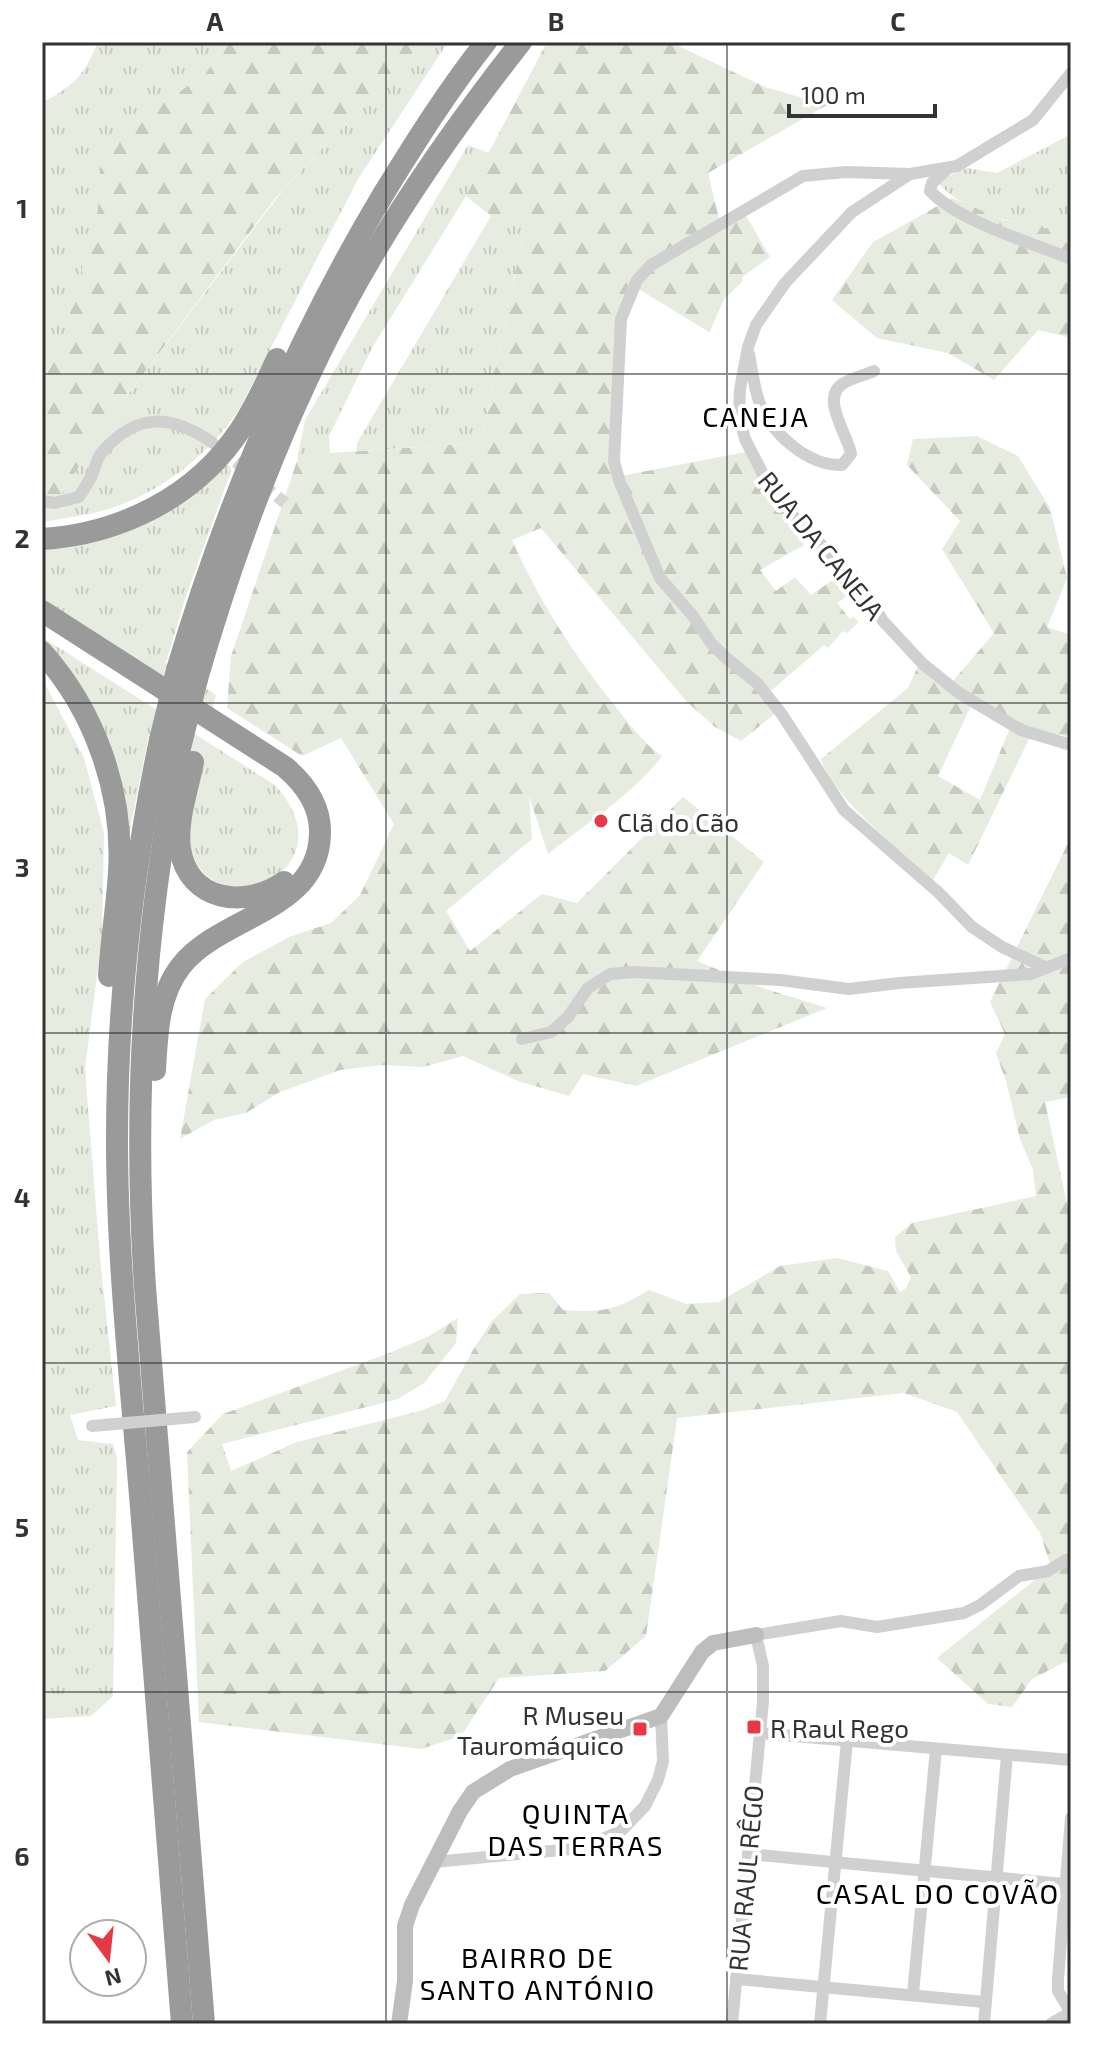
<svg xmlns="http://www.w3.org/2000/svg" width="1113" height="2066" viewBox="0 0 1113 2066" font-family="'Exo 2',sans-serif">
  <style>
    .grass { fill: url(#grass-tufts) }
    .forest { fill: url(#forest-firs) }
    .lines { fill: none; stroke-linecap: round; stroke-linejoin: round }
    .street-tunnel { stroke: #d6d6d6; stroke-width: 12; stroke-dasharray: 12 6; stroke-linecap: butt }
    .street { stroke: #d0d0d0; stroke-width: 12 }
    .secondary { stroke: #bdbdbd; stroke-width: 16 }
    .highway { stroke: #9a9a9a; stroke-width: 22 }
    .street-bridge { stroke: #d0d0d0; stroke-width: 12 }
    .highway-bridge { stroke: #9a9a9a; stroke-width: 22 }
    .grid { fill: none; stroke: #333; stroke-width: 2; stroke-opacity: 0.55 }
    .poi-dot { fill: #e63946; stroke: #fff; stroke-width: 3 }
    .labels { text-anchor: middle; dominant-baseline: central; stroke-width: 8; stroke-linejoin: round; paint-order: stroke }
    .street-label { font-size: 26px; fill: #333; stroke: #fff }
    .poi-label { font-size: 26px; fill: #333; stroke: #fff; text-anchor: start }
    .neighbourhood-label { font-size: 28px; letter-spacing: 2px; fill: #000; stroke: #fff }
    .neatline { fill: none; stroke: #333; stroke-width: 3 }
    .grid-label { font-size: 26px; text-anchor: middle; font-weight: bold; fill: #333 }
  </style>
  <defs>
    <pattern id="grass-tufts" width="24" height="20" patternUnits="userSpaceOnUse" patternTransform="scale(2)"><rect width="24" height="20" fill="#e6ecdf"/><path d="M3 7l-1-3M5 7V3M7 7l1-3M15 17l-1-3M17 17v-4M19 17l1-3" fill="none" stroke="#c6cbc0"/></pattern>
    <pattern id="forest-firs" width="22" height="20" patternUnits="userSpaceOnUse" patternTransform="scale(2)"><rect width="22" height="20" fill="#e6ecdf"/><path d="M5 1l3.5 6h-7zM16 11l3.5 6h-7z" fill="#c6cbc0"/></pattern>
  </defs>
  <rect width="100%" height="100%" fill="#fff"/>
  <!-- grass -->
  <g class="grass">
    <path d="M98 42H226L206 73 127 129 100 167 99 210 64 335 42 385V103C75 84 83 78 98 42Z"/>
    <path d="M423 42H448L358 179 240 408C212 451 166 489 117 506 94 515 68 517 44 522L105 425 283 190Z"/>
    <path d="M1071 134V233C1024 224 970 219 936 181L967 168 997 173Z"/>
    <polygon points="468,145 489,153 466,196 372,348 329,436 330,453 297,461 305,420"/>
    <polygon points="491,216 525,224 481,443 357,451 357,443"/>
    <polygon points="224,463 230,466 231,471 186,596 166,663 216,695 212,712 42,600 42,546 67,545"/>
    <path d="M42 637 275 785C358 877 195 935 188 834 186 813 196 787 200 767L149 734 127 845 124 813 42 643Z"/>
    <polygon points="42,678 84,758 104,833 102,936 85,1069 100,1258 116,1406 70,1415 78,1440 113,1444 117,1458 113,1696 91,1716 42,1719"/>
  </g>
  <!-- forest -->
  <g class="forest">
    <polygon points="226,42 423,42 277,196 105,425 44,522 42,521 42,385 64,335 98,210 100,167 127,129 206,73"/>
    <path d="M547 42H670L765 87 827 105 708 173 721 227 745 214 770 257 742 277 743 281 725 298 709 332 637 288 623 326 616 449 621 476 745 452 804 545 760 570 776 591 795 577 811 595 833 580 847 596 837 603 850 619 853 617 859 622 847 633 843 631 828 648 824 645 765 696 777 712 741 741 715 727 687 702 541 528 512 540C538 599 575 657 616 707 630 725 643 743 662 756 637 791 583 826 548 854L529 796 532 839 446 911 470 951 542 894 577 903 683 797 764 862 697 961 763 988 827 1008 636 1086 583 1074 569 1096 518 1081 463 1056 423 1067 383 1065 340 1070 280 1092 246 1113 214 1120 180 1139 205 999 243 962 289 937 331 923 360 895 394 824 341 738 302 756 227 708 231 656 297 461 330 453 481 443 525 224 491 216 466 196Z"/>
    <polygon points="952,198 1003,220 1071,233 1071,338 1038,330 994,380 948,353 877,338 832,300 873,242"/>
    <path d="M977 436 1018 456 1050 508 1067 578 1047 627 1071 635V738C1059 734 1046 733 1034 729 1004 718 978 701 953 681L994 633 942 549 960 521 907 465 913 439Z"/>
    <path d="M919 664 971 706 938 776 980 800 1010 728 1031 735 968 865 949 853 933 880C901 850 834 799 821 759L908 688Z"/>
    <path d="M1071 837V1097L1045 1102 1071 1222V1664L1065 1662 1032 1679 1012 1707 988 1704 937 1658 1051 1567 1040 1533 957 1412 904 1393 677 1418 646 1636 605 1671 499 1678 461 1736 421 1749 199 1722 187 1452 223 1414 392 1352 429 1336 458 1318 456 1343 424 1383 398 1399 222 1444 231 1471 297 1442 420 1411 445 1401 473 1350 492 1321 520 1294 549 1293 563 1310C602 1313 616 1310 649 1290L686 1304 719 1302 780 1266 837 1258 888 1271 900 1292 906 1288 911 1277 896 1251 895 1237 912 1223 1036 1196 1033 1170 1020 1139 1006 1081 996 1053 1005 1034 990 1002Z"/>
  </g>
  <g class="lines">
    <!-- street-tunnel -->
    <polyline class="street-tunnel" points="222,450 285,503"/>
    <!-- street -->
    <g class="street">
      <polyline points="1071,73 1033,120 957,166 910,174 852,212 785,283 756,325 748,347 740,389 739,416 745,439 770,488 789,512 857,581 883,621 923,664 959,693 1021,730 1071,745"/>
      <path d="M947 169 932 183 930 191C960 222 1030 242 1071 259"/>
      <polyline points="910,174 846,172 803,176 651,265 637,280 621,319 614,461 620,483 660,578 693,616 711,643 725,657 757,683 781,713 844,810 939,893 972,927 1002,947 1045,967"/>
      <path d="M749 354C752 370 754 389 760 404 772 434 808 466 842 465L851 454C848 435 819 397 844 383 852 378 865 375 874 371"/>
      <path d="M42 501 54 503 79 497C83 490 88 483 92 475 95 468 97 458 102 452 138 411 172 415 213 443"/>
      <polyline points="522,1039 551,1032 568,1017 588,988 610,974 634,972 780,980 849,989 899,983 1031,974 1071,958"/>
      <polyline points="759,1733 1071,1760"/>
      <polyline points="1071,1818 1058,1979 1058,1991 1071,2013"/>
      <polyline points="748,1854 1064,1884"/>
      <polyline points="434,1862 582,1848 621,1831 645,1806 658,1780 663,1761 661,1716"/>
      <polyline points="736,1979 984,2002"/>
      <polyline points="913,1994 936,1749"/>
      <polyline points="732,2024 763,1702 763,1666 756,1635 841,1621 877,1627 964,1613 980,1605 1019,1576 1048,1571 1066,1560"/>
      <polyline points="820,2024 847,1741"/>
      <polyline points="984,2024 1007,1755"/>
      <polyline points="1051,2024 1071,2012"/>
    </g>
    <!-- secondary -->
    <polyline class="secondary" points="399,2024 405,1981 405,1926 412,1905 460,1811 473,1792 510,1769 661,1716 702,1652 713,1643 756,1635"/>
    <!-- highway -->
    <g class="highway">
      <path d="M42 539C120 534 196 497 240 430 255 408 266 383 277 359"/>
      <path d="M42 611 285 767C305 784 321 806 320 834 318 912 221 915 181 966 158 995 157 1035 155 1070"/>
      <path d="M42 652C95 711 124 793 119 872 117 907 111 941 109 976"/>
      <path d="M177 670C227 502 294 343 384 193 416 141 448 90 486 42"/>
      <path d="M197 679C234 551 280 426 343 308 393 214 455 126 521 42"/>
      <path d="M160 740C132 872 117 1004 117 1139 117 1266 132 1393 142 1520 156 1688 169 1856 182 2024"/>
      <path d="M179 752C143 933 133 1103 145 1287L204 2024"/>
      <path d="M193 762C188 789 176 821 180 849 189 902 245 909 284 882"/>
    </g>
    <!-- street-bridge -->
    <polyline class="street-bridge" points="92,1426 195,1417"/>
    <!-- highway-bridge -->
    <g class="highway-bridge">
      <polyline points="160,740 177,670"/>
      <polyline points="179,752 197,679"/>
    </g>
  </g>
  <!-- grid -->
  <path class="grid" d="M386 42V2024M727 42V2024M42 374H1071M42 703H1071M42 1033H1071M42 1363H1071M42 1692H1071"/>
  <!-- markers -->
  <g class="poi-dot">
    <circle cx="601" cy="821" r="8"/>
    <rect x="746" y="1719" width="16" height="16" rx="4"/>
    <rect x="632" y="1721" width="16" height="16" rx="4"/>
  </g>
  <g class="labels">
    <!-- street labels -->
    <g class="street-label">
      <text transform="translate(822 545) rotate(51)">RUA DA CANEJA</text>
      <text transform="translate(745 1878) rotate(-85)">RUA RAUL RÊGO</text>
    </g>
    <!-- poi labels -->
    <g class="poi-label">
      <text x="617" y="821">Clã do Cão</text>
      <text x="624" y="1714" text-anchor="end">R Museu<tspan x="624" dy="30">Tauromáquico</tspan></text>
      <text x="770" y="1727">R Raul Rego</text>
    </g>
    <!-- neighbourhood labels -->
    <g class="neighbourhood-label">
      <text x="756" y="416">CANEJA</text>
      <text x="576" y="1813">QUINTA<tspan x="576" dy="32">DAS TERRAS</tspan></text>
      <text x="938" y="1893">CASAL DO COVÃO</text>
      <text x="538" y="1957">BAIRRO DE<tspan x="538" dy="32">SANTO ANTÓNIO</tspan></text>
    </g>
  </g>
  <!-- border -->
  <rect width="1113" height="2066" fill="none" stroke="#ffffff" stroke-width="88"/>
  <!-- north arrow -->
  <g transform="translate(108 1958) rotate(165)"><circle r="38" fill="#ffffff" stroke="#adadad" stroke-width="2"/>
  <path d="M0-6L14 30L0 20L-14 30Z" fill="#e63946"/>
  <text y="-12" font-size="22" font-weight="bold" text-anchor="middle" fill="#333333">N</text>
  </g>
  <!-- scale -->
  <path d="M789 104v12h146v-12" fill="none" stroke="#333333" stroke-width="4"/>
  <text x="801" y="104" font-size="24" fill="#333333" stroke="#ffffff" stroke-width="6" paint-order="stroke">100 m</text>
  <rect x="44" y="44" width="1025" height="1978" class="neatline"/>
  <g class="grid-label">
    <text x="215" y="31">A</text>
    <text x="556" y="31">B</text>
    <text x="898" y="31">C</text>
    <text x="22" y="218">1</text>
    <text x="22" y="548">2</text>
    <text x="22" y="877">3</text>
    <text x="22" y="1207">4</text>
    <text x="22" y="1537">5</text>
    <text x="22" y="1866">6</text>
  </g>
</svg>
